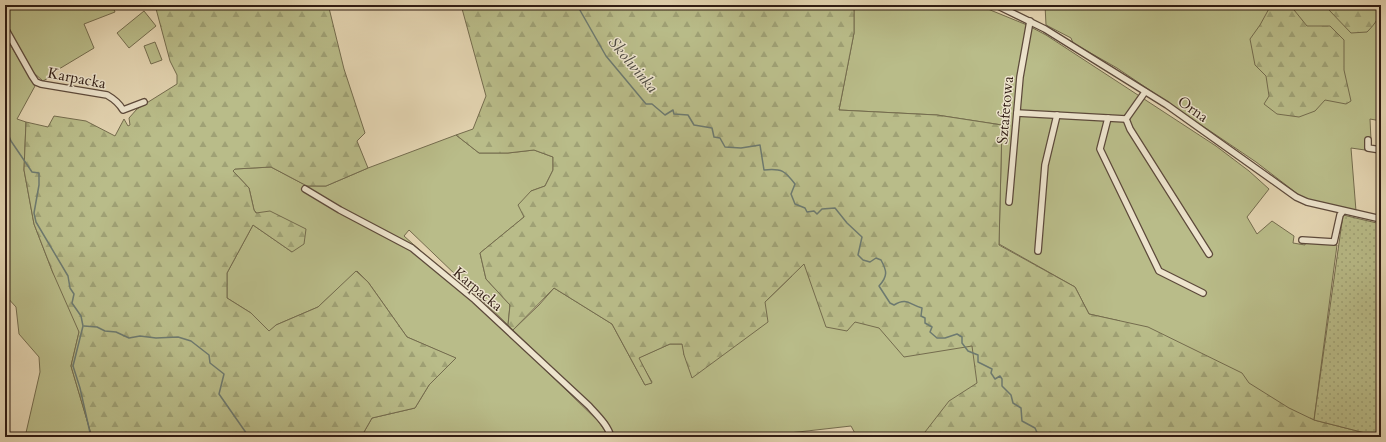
<svg xmlns="http://www.w3.org/2000/svg" width="1386" height="442" viewBox="0 0 1386 442" font-family="Cardo,serif">
  <style>
    .green { fill: #b9bc89; stroke: #746c4e }
    .forest { fill: url(#forest-firs); stroke: #746c4e }
    .garden { fill: url(#garden-dots); stroke: #746c4e }
    .lines { fill: none; stroke-linecap: round; stroke-linejoin: round }
    .stream { stroke: #6d7a70; stroke-width: 1.5 }
    .minor-casing { stroke: #5d4a3b; stroke-width: 8 }
    .minor { stroke: #ede4cd; stroke-width: 5.5 }
    .labels { text-anchor: middle; dominant-baseline: central; stroke-width: 3; stroke-linejoin: round; paint-order: stroke }
    .street-label { font-size: 15px; fill: #301c13; stroke: #ede4cd }
    .water-label { font-size: 16px; font-style: italic; fill: #4e4b42; stroke: #ede4cd }
  </style>
  <defs>
    <pattern id="forest-firs" width="22" height="20" patternUnits="userSpaceOnUse"><rect width="22" height="20" fill="#b9bc89"/><path d="M5 1l3.5 6h-7zM16 11l3.5 6h-7z" fill="#9fa175"/></pattern>
    <pattern id="garden-dots" width="8" height="8" patternUnits="userSpaceOnUse"><rect width="8" height="8" fill="#b9bc89"/><path d="M2 2h.1M6 6h.1" fill="none" stroke="#9fa175" stroke-width="1.8" stroke-linecap="round"/></pattern>
  </defs>
  <rect width="100%" height="100%" fill="#e4d5b2"/>
  <filter id="stains"><feTurbulence type="fractalNoise" baseFrequency=".005" numOctaves="4"/><feColorMatrix values="0 0 0 0 .2 0 0 0 0 .09 0 0 0 0 .02 0 0 0 .5 -.17"/></filter>
  <radialGradient id="worn" r=".72"><stop offset=".6" stop-color="#630" stop-opacity="0"/><stop offset="1" stop-color="#630" stop-opacity=".3"/></radialGradient>
  <!-- green -->
  <g class="green">
    <polygon points="5,5 112,5 115,12 84,24 94,48 49,75 50,77 43,81 35,74 31,69 5,22"/>
    <polygon points="578,5 1071,312 1120,321 1089,314 1075,287 999,244 1002,125 937,115 839,110 854,33 854,5 978,5 1027,25 1046,35 1216,146 1249,171 1269,189 1247,217 1257,234 1272,221 1294,236 1293,243 1305,245 1305,242 1337,245 1314,420 1310,418 1314,422 1377,437 857,437 851,426 754,437 615,437 607,421 513,330 539,305 554,288 612,324 645,385 652,382 638,358 670,344 683,344 684,355 765,302 792,276 638,137"/>
    <polygon points="1045,5 1381,5 1381,121 1370,119 1371,140 1365,139 1365,150 1351,148 1356,211 1303,198 1256,162 1117,68 1073,43 1071,38 1046,25"/>
    <polygon points="144,11 156,26 129,48 117,33"/>
    <polygon points="5,36 35,86 17,119 26,122 24,170 34,224 53,273 73,298 79,332 71,366 92,437 25,437 40,372 39,357 19,334 16,307 5,295"/>
    <polygon points="155,42 162,60 151,64 144,46"/>
    <polygon points="456,135 479,153 508,153 534,150 553,157 553,170 545,186 531,191 524,217 480,253 486,279 510,305 508,325 409,230 404,236 442,270 598,421 607,434 607,437 366,437 364,432 372,418 415,408 429,385 455,358 407,337 368,282 357,271 318,307 276,325 269,332 251,313 227,298 227,273 253,225 292,252 254,210 249,188 233,171 235,169 271,167 307,186 326,186 368,168"/>
  </g>
  <!-- forest -->
  <g class="forest">
    <polygon points="155,5 327,5 329,8 344,69 365,133 357,141 368,168 326,186 307,186 271,167 235,169 233,171 249,188 254,210 256,213 270,211 306,229 304,244 292,252 253,225 227,273 227,298 251,313 269,331 276,325 318,307 356,271 368,282 407,337 456,358 429,385 415,408 372,418 364,432 366,437 92,437 71,366 79,332 53,273 34,224 24,170 26,122 48,127 54,116 86,121 115,136 124,119 128,126 130,125 129,118 137,109 177,84 177,75 170,61"/>
    <polygon points="461,5 854,5 854,33 839,110 937,115 1002,125 999,245 1075,287 1089,314 1148,327 1242,373 1249,383 1289,408 1314,420 1381,437 927,437 925,432 949,401 977,383 972,346 904,357 879,328 855,322 847,331 826,327 804,264 765,302 768,322 692,378 684,355 682,344 670,344 639,358 652,383 645,385 612,324 554,288 513,330 508,325 510,305 486,279 480,253 524,217 518,205 531,191 545,186 553,170 553,157 534,150 508,153 479,153 456,135 473,129 486,96"/>
    <polygon points="1271,5 1290,5 1307,26 1330,26 1344,40 1344,70 1351,101 1346,104 1325,100 1315,111 1299,117 1277,114 1264,104 1269,96 1266,76 1255,65 1250,39 1260,25"/>
    <path d="M1328 5H1381C1381 16 1375 24 1367 32L1351 33 1329 10Z"/>
  </g>
  <!-- garden -->
  <polygon class="garden" points="1343,215 1381,224 1381,437 1314,420"/>
  <g class="lines">
    <!-- stream -->
    <g class="stream">
      <path d="M577 5 606 56 646 104H652L665 115 673 110 674 114 688 115 694 125 712 128 714 137 720 138 725 147 741 148 760 145 764 170C782 168 785 171 795 184L791 194 795 204 805 208 807 212 814 211 817 214 822 209 835 208 847 223 862 237 858 255 863 260 870 262 876 258 881 260C887 271 888 276 879 286L890 303 894 305C907 297 910 305 922 308L921 316 925 318V323L932 327 930 332 937 338H945L957 334 962 337V343L968 351 978 355V362L992 369 991 373 995 379 1000 376 1002 379V386L1011 395 1013 403 1021 408 1022 421 1035 428 1039 437"/>
      <polyline points="5,127 11,141 32,172 39,173 39,185 34,213 36,222 68,276 70,288 74,294 72,303 81,316 83,326 73,366 80,388 91,437"/>
      <polyline points="84,326 97,327 105,331 116,332 129,338 140,336 156,338 178,337 191,341 209,355 210,363 224,374 219,394 249,437"/>
    </g>
    <!-- minor casing -->
    <g class="minor-casing">
      <g id="minor">
        <polyline points="996,5 1045,29 1167,105 1296,197 1307,202 1381,219"/>
        <path d="M5 28 32 76 36 82 41 84 107 95C114 99 119 103 123 110L144 102"/>
        <polyline points="1017,113 1126,119 1145,92"/>
        <polyline points="1108,118 1100,149 1159,271 1203,293"/>
        <polyline points="1126,119 1130,129 1209,254"/>
        <polyline points="1368,140 1368,148 1381,150"/>
        <path d="M305 189 340 210 412 248 418 253 475 300 589 406C597 415 608 425 611 437"/>
        <polyline points="1009,202 1020,77 1030,21"/>
        <polyline points="1302,240 1334,242 1340,215 1343,211"/>
        <polyline points="1038,251 1045,165 1057,115"/>
      </g>
    </g>
    <!-- minor -->
    <use href="#minor" class="minor"/>
  </g>
  <g class="labels">
    <!-- street labels -->
    <g class="street-label">
      <text transform="translate(77 78) rotate(11)">Karpacka</text>
      <text transform="translate(1193 109) rotate(35)">Orna</text>
      <text transform="translate(1005 110) rotate(-85)">Sztafetowa</text>
      <text transform="translate(478 289) rotate(40)">Karpacka</text>
    </g>
    <!-- water labels -->
    <g class="water-label">
      <text transform="translate(633 65) rotate(50)">Skolwinka</text>
    </g>
  </g>
  <!-- margin -->
  <rect width="1386" height="442" fill="none" stroke="#e4d5b2" stroke-width="20"/>
  <rect x="6" y="6" width="1374" height="430" fill="none" stroke="#301c13" stroke-width="2"/>
  <rect x="10" y="10" width="1366" height="422" fill="none" stroke="#301c13"/>
  <rect width="100%" height="100%" filter="url(#stains)"/>
  <rect width="100%" height="100%" fill="url(#worn)"/>
</svg>
